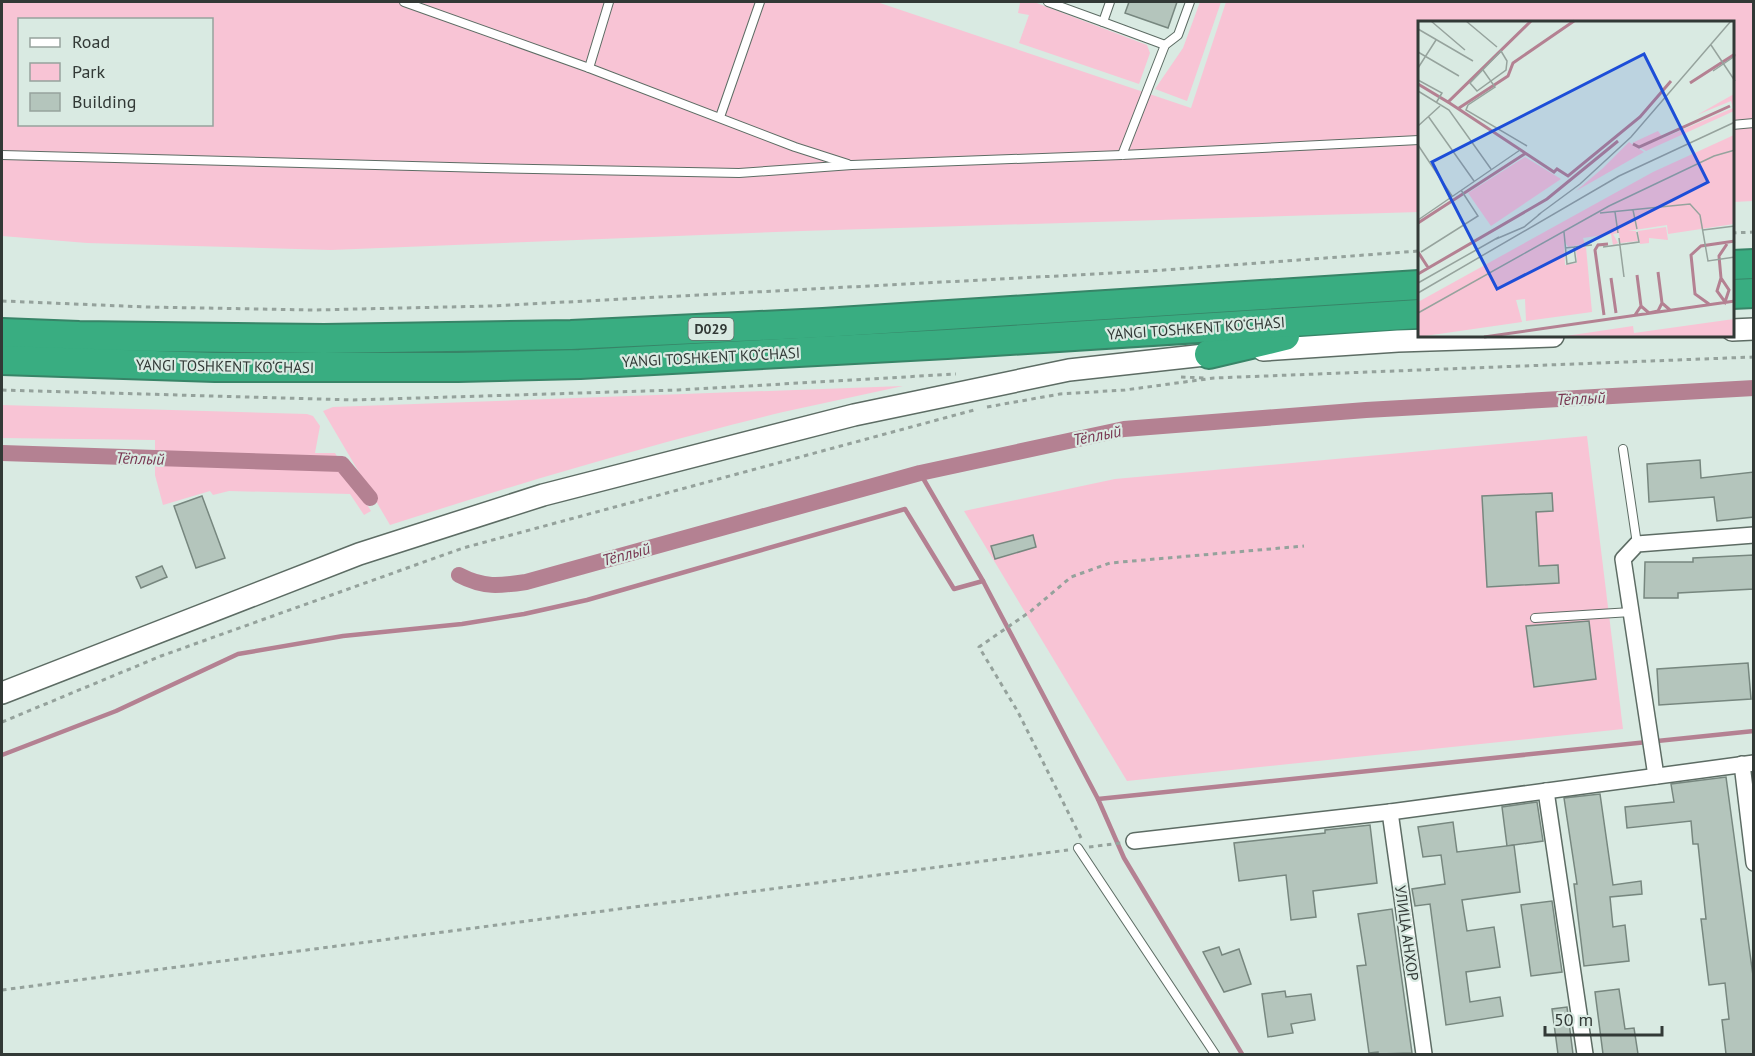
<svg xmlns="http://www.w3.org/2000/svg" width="1755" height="1056" viewBox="0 0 1755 1056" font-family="'PT Sans',sans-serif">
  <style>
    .green { fill: #f8c4d5; fill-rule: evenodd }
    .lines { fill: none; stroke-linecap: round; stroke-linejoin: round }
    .stream { stroke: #b48192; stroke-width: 4.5 }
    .canal { stroke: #b48192; stroke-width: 16 }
    .building { fill: #b4c5bc; stroke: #77877f; stroke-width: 1.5 }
    .lane-casing { stroke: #5d6c64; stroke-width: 10 }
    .street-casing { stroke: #5d6c64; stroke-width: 18 }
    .secondary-casing { stroke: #5d6c64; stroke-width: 24 }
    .highway-casing { stroke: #378467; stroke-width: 32 }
    .path { stroke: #95a29c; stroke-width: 3; stroke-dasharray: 4.5 4.5; stroke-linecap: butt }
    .lane { stroke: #fff; stroke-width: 8 }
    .street { stroke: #fff; stroke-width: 15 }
    .secondary { stroke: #fff; stroke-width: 21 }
    .highway { stroke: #39ad81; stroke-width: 28 }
    .labels { text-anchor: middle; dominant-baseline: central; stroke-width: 4.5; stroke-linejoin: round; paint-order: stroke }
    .shield { fill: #d9eae2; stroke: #646e6a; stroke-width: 1.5 }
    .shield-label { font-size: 14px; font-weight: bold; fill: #323936 }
    .street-label { font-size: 15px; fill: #323936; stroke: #d9eae2 }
    .water-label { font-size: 16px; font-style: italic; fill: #783651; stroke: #d9eae2 }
    .inset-river { fill: none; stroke: #b48192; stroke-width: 3 }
    .inset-road { fill: none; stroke: #96a39d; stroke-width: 1.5 }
    .view { fill: #1d4ed8; fill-opacity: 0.15; stroke: #1d4ed8; stroke-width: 3 }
    .inset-edge { fill: none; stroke: #323936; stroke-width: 3 }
  </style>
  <rect width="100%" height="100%" fill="#d9eae2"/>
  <!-- green -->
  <g class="green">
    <path d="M2 2H877L1191 108 1226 2H1753V201L1733 202 1732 22H1419V212L802 231 331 250 87 243 2 236ZM20 20H212V124H20Z"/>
    <polygon points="1026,2 1034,2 1147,45 1150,53 1139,84 1019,43 1029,15 1018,13 1020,3"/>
    <polygon points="1200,2 1221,2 1187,101 1155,89 1183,48"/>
    <path d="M903 386C863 395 823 403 783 412 651 444 520 483 390 525L323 411 333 407Z"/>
    <polygon points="2,405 307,414 313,416 320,426 315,453 335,453 371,511 364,515 350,494 229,491 213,495 210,491 163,505 155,475 155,440 2,438"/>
    <polygon points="1587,436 1623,729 1127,781 964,511 1115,479"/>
  </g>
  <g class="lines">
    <!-- stream -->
    <g class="stream">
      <polyline points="920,473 983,581"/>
      <polyline points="2,755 116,711 238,654 343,636 462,624 524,614 587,600 905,509 954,589 983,581 1098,799 1124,858 1242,1054"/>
      <polyline points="1098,799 1754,731"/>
    </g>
    <!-- canal -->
    <g class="canal">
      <polyline points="2,453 342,464 370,498"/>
      <path d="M459 575C484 588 499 586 526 582L920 473 1124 429 1366 410 1754 388"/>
    </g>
  </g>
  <!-- building -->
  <g class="building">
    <polygon points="1129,2 1177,2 1168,28 1125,13"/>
    <polygon points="1700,460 1701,478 1754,472 1754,517 1717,521 1714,497 1649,502 1647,464"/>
    <polygon points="1552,493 1553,511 1536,512 1539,566 1558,565 1559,583 1487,587 1482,496"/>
    <polygon points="202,496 225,558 196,568 174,506"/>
    <polygon points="1033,535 1036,547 995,559 991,546"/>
    <polygon points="1754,555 1754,589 1678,593 1678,598 1644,598 1645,562 1693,562 1693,558"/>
    <polygon points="162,566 167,577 141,588 136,577"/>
    <polygon points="1589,621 1596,679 1534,687 1526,626"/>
    <polygon points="1748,663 1751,699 1659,705 1657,669"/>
    <polygon points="1726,777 1754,983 1754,1054 1726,1054 1722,1020 1729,1019 1725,983 1709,985 1701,919 1706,919 1698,844 1693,844 1691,821 1627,828 1625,807 1674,802 1671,784"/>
    <polygon points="1600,794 1613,885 1641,881 1642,894 1610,897 1613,927 1625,925 1629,961 1584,966 1574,884 1577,884 1564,798"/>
    <polygon points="1537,802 1543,841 1507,846 1502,807"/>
    <polygon points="1453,822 1457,852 1514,845 1520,892 1462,900 1467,931 1494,927 1500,967 1466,972 1470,1002 1500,997 1503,1016 1446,1025 1430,904 1415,906 1412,889 1445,884 1441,855 1423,857 1418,827"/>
    <polygon points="1370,825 1377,883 1313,891 1316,917 1291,920 1286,875 1239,881 1234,843 1325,833 1325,830"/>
    <polygon points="1552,901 1562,972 1531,976 1521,905"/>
    <polygon points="1392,909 1412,1053 1378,1054 1378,1052 1369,1053 1357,966 1366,965 1358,914"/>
    <polygon points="1219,947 1222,955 1239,949 1251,984 1224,992 1203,952"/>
    <polygon points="1619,989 1625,1029 1634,1028 1638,1054 1603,1054 1595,992"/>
    <polygon points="1285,991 1286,997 1311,994 1315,1020 1291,1024 1293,1033 1268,1037 1262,994"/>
    <polygon points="1567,1007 1573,1054 1558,1054 1552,1009"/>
  </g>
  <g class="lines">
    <!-- lane casing -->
    <g class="lane-casing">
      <g id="lane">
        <polyline points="404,2 589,68 795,147 848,164"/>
        <polyline points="1048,2 1103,22"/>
        <polyline points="1110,2 1103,22 1165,45"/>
        <polyline points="589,68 609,2"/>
        <polyline points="720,117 760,2"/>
        <polyline points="1732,125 1754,123"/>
        <polyline points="2,155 487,168 739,173 852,165 1122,155 1419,140"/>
        <polyline points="1122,155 1165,45 1178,35 1190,2"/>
        <polyline points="1623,449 1637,544"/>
        <polyline points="1535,618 1631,612"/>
        <polyline points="1078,848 1215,1054"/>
      </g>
    </g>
    <!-- street casing -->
    <g class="street-casing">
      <g id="street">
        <polyline points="1742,764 1754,863"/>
        <polyline points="1656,776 1623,559 1637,544 1754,535"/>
        <polyline points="1546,791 1585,1054"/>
        <polyline points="1390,812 1424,1054"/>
        <polyline points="1134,841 1390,812 1754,763"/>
      </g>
    </g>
    <!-- secondary casing -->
    <g class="secondary-casing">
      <g id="secondary">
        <polyline points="1732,330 1754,329"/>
        <polyline points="1263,350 1398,341 1553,336"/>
        <polyline points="2,693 359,554 543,495 854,415 1069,370 1223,353"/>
      </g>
    </g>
    <!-- highway casing -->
    <g class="highway-casing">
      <g id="highway">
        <polyline points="1732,265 1754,264"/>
        <polyline points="1732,294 1754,293"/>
        <polyline points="2,333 79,336 324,339 571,335 823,323 1419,285"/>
        <polyline points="1209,354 1285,336"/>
        <polyline points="2,360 215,367 458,367 580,364 947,344 1419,314"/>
      </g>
    </g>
    <!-- path -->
    <g class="path">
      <polyline points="1732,233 1754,232"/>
      <polyline points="2,301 147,307 314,310 491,306 1151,271 1419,251"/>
      <polyline points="1181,377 1205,378"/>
      <polyline points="2,390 353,400 678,390 956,374"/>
      <polyline points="987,407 1060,394 1125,390 1214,378 1754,357"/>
      <polyline points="2,722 161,656 463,548 974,410"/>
      <polyline points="1081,838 1018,712 979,647 1031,611 1071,577 1110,563 1304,546"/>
      <polyline points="1089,847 1121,843"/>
      <polyline points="2,990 1068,850"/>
    </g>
    <!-- lane -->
    <use href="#lane" class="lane"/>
    <!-- street -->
    <use href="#street" class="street"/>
    <!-- secondary -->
    <use href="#secondary" class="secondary"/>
    <!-- highway -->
    <use href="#highway" class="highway"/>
  </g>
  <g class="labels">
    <!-- shield labels -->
    <rect class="shield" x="688.5" y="318" width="45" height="22" rx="4.5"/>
    <g class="shield-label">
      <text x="711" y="329">D029</text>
    </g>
    <!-- street labels -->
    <g class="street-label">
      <text transform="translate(1196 328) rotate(-4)">YANGI TOSHKENT KO‘CHASI</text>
      <text transform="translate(711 357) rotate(-3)">YANGI TOSHKENT KO‘CHASI</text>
      <text transform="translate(225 366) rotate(1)">YANGI TOSHKENT KO‘CHASI</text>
      <text transform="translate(1407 933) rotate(82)">УЛИЦА АНХОР</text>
    </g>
    <!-- water labels -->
    <g class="water-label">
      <text transform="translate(1581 398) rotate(-3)">Тёплый</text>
      <text transform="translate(1097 435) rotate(-11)">Тёплый</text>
      <text transform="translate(140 458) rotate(2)">Тёплый</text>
      <text transform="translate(626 554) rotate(-15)">Тёплый</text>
    </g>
  </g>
  <!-- overview -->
  <g transform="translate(1418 21)">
    <rect width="316" height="316" fill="#d9eae2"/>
    <path d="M316 73V90L228 130 214 122 240 110 245 117 315 87 313 80 279 94ZM316 114V203L250 213 249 204 210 210H218L220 220 202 222 201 212 195 213 200 222 195 224 193 213 165 217 167 223 150 226 146 220 147 244 159 242 158 227 168 226 174 291 108 300 107 278 98 279 104 301 0 316V281L235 151ZM211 121 226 131 158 170 185 147ZM107 136 143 158 73 205 50 172ZM248 206 250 219 231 217V222L222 223 220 210ZM316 298V316H141L215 305 216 312Z" fill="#f8c4d5"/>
    <path class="inset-river" d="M272 62 317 33M0 63 30 81 113 0M30 81 136 151 139 148 150 155 222 96 253 60M41 87 90 55 95 42 156 0M215 123 221 126 312 85M0 202 108 132M0 231 11 248M240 251 244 282M0 253 129 178 200 120M219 254 223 285M193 257 198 292M303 257 311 269 307 281 299 270 303 257 301 235 309 223M291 283 277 273 273 234 283 225 317 220M186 294 177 229 180 224 190 223M217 294 223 285 231 292 240 290 244 282 252 289M66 316 317 280"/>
    <path class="inset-road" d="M13 0 47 29M48 0 79 26M0 8 55 40M293 24 317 60M83 30 89 40 88 49 59 70 52 62ZM0 31 41 55M0 47 18 19M65 49 77 66 50 84 48 89 109 125M295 50 317 35M0 59 24 72 18 82M0 70 31 89 73 148M10 95 56 160M0 105 22 85M0 124 34 175M215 189 219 208M197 191 200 212M182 192 272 183 282 194 290 240 317 236M120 194 162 163 213 116 313 0M0 199 102 129M285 209 317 205M146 211 149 243 158 241 156 226 147 227M201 217 206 256M78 218 106 206 123 192M156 226 174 224M185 226 221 221 219 211M3 231 60 195 43 169M0 262 81 216M0 272 201 155 317 101M0 292 191 185 296 135 317 129"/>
    <path class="view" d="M226 33 290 161 79 268 14 141Z"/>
    <rect width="316" height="316" class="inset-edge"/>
  </g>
  <!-- border -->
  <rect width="1755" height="1056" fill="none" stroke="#323936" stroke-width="6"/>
  <!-- legend -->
  <rect x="18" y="18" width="195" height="108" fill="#d9eae2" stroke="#96a39d" stroke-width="1.5"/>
  <rect x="30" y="38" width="30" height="9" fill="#ffffff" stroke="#96a39d" stroke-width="1.5"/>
  <text x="72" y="48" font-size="18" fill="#323936">Road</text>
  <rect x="30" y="63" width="30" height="18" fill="#f8c4d5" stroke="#96a39d" stroke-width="1.5"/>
  <text x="72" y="78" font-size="18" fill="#323936">Park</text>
  <rect x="30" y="93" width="30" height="18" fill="#b4c5bc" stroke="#96a39d" stroke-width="1.5"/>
  <text x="72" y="108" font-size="18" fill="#323936">Building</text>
  <!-- scale -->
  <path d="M1545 1026v9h117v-9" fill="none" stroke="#323936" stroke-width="3"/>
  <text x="1554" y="1026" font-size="18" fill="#323936" stroke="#d9eae2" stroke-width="4.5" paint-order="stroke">50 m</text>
</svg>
